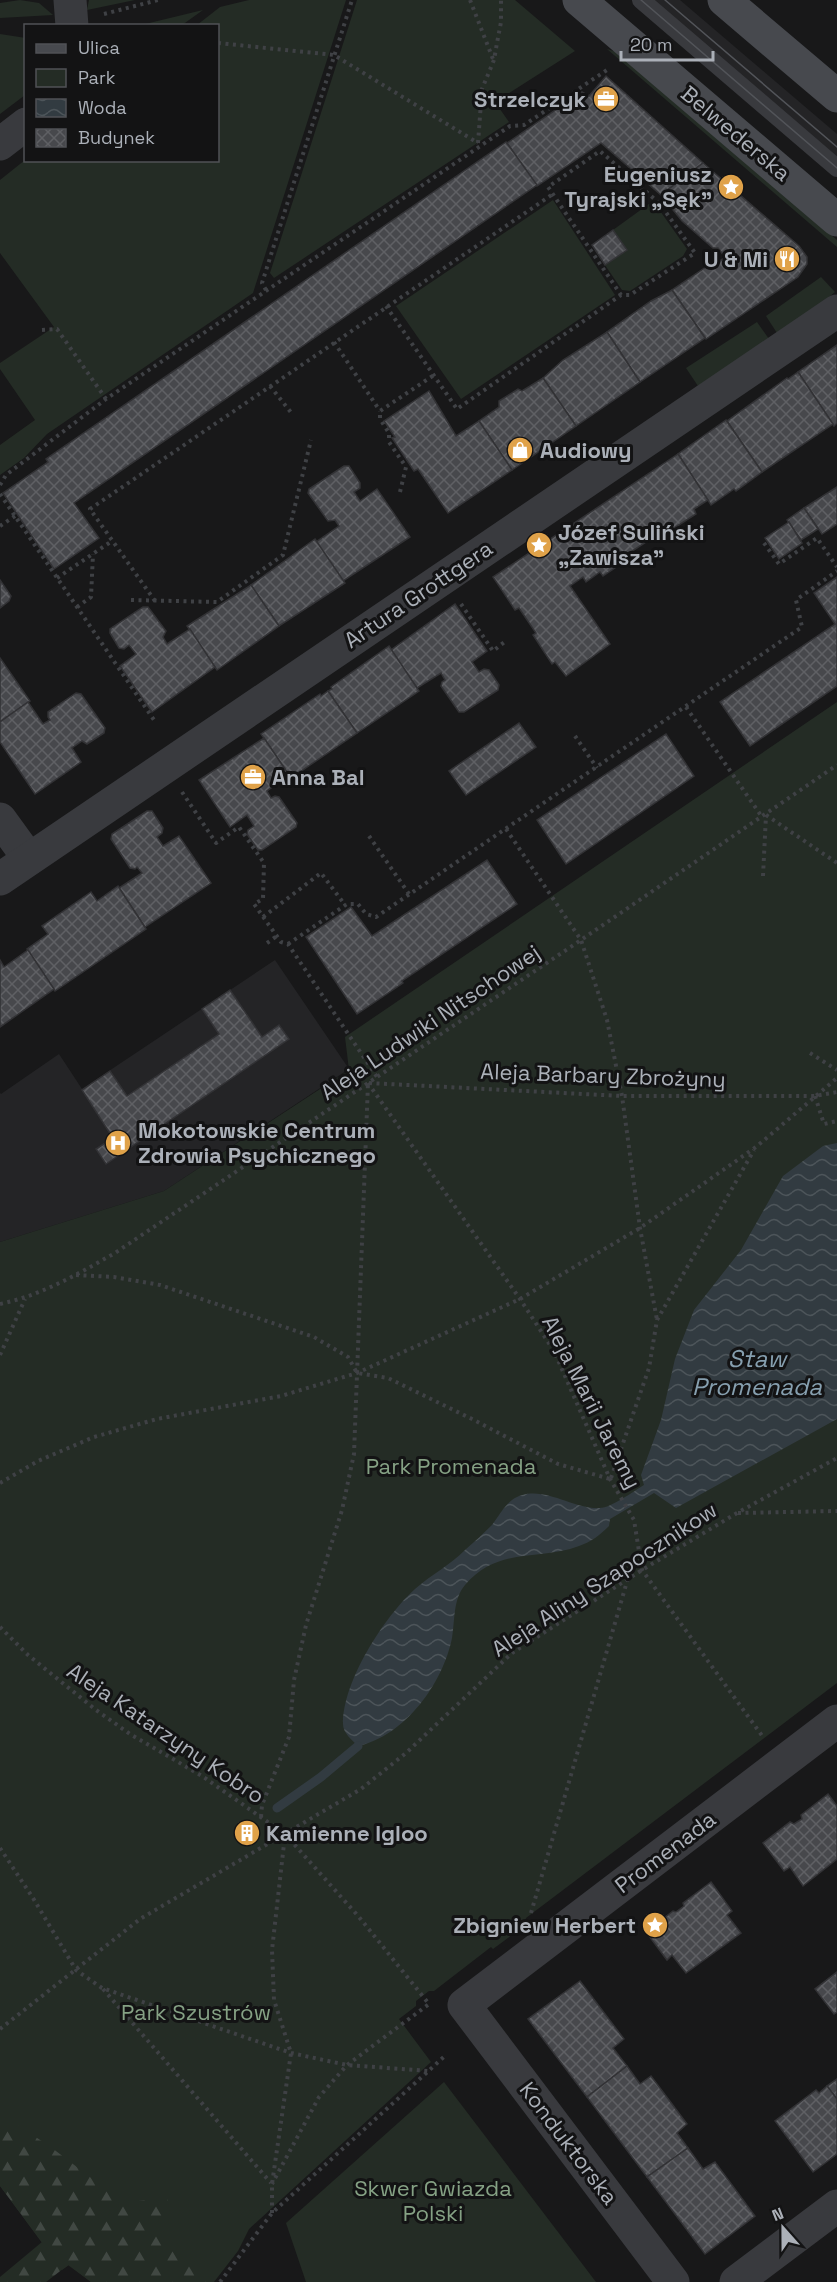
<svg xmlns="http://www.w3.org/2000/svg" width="837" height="2282" viewBox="0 0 837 2282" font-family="'Space Grotesk',sans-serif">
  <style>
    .built { fill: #242426 }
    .green { fill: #242c25 }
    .forest { fill: url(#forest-firs) }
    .water { fill: url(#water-waves) }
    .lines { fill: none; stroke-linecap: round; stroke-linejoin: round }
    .stream { stroke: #323b41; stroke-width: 9 }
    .building { fill: url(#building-cross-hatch); stroke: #323235; stroke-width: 1.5 }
    .path { stroke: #3f4145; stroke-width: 4; stroke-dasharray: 3 4.5; stroke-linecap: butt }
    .service { stroke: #393a3e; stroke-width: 18 }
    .minor { stroke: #393a3e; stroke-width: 33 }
    .secondary { stroke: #47494e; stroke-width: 33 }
    .tram { stroke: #525459; stroke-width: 1.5 }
    .labels { text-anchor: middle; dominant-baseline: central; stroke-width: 6; stroke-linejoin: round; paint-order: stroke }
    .poi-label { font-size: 22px; font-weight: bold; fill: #abb0b8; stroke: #131314; text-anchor: start }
    .street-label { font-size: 22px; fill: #abb0b8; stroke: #131314 }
    .park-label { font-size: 22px; fill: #85a184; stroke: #131314 }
    .water-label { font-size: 24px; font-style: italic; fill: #869faf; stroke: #131314 }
  </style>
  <defs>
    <pattern id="forest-firs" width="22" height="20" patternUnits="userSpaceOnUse" patternTransform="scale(1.5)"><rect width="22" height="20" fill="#242c25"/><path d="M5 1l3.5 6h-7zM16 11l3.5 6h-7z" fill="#414843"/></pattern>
    <pattern id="water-waves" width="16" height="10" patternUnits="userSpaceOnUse" patternTransform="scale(1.5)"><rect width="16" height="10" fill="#323b41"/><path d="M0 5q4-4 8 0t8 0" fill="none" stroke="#4d555a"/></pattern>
    <pattern id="building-cross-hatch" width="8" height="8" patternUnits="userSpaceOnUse" patternTransform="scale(1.5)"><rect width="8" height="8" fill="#47484c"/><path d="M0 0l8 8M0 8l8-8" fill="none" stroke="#5f6064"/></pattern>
  </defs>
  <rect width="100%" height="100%" fill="#181819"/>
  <!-- built -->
  <g class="built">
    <polygon points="632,0 680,0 837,134 837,175"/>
    <polygon points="275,960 349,1069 164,1191 0,1242 0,1093 1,1094 59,1054 82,1089"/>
  </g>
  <!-- green -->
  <g class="green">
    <polygon points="20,0 39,3 53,15 0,18 0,3"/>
    <polygon points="89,0 135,0 87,10"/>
    <polygon points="249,0 346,0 253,293 47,434 24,458 0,475 0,445 35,420 0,369 0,363 54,327 0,253 0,180 25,160 218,160 218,26 197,25 220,7"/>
    <polygon points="357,0 515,0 575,51 495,102 509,122 274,278 270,273"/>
    <polygon points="203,10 182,25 138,25 141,25"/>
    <polygon points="0,34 26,38 25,95 0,114"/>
    <polygon points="607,49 617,52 837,240 837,247"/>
    <polygon points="553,200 615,295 461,399 396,306"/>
    <polygon points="653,201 687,249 683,256 630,291 622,290 605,265 627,250 613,230"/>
    <polygon points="821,277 835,292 819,305 777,333 766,316"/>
    <polygon points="757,322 769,339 698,386 686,368"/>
    <polygon points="837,702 837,1683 526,1918 524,1926 493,1949 491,1947 434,1991 429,1991 416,2001 416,2006 399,2019 431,2062 249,2229 238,2251 214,2282 91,2282 69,2265 62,2270 0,2186 0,1242 164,1191 349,1070 345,1037"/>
    <polygon points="444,2082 596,2282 306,2282 286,2223"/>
  </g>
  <!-- forest -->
  <polygon class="forest" points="0,2113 52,2148 124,2203 168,2197 166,2236 198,2266 207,2282 91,2282 68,2265 46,2282 0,2282 0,2277 42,2242 0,2186"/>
  <!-- water -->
  <path class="water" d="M837 1143V1419L676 1508 654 1493 610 1519 609 1526C600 1535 591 1542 579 1546 539 1561 498 1546 465 1585 453 1599 455 1620 452 1638 443 1683 405 1736 358 1746 352 1740 343 1733 343 1724 343 1681 384 1617 415 1589 431 1575 450 1565 465 1550 474 1542 483 1534 492 1525 498 1517 504 1506 512 1500 539 1481 572 1510 600 1508 611 1508 634 1491 644 1485L641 1475 661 1420 675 1359 694 1310 741 1250 783 1176 823 1146Z"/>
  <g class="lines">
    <!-- stream -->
    <polyline class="stream" points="277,1808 321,1777 358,1746"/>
  </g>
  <!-- building -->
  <g class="building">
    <polygon points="606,76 703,163 661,195 601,143 537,186 507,143 582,92 589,96"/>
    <polygon points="506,142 537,185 74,503 99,538 54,569 3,493 48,462 46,459"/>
    <polygon points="703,163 799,246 807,257 807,264 798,277 706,339 672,290 712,263 717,263 725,257 718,248 713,248 682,221 661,195"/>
    <polygon points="613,230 627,250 605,265 592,245"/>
    <polygon points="672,290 705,338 640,382 607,332 651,301"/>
    <polygon points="607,332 640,382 576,426 543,378 563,360"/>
    <polygon points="837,345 837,423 834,426 798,372"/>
    <polygon points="798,372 833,424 762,472 727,421 787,378 788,379"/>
    <polygon points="543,378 576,426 512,470 479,421 499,407 499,401 518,389 522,391"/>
    <polygon points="429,391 456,436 479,421 512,470 448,513 418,469 414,471 392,438 395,437 384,421"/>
    <polygon points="726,420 762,472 736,491 734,489 711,505 678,454"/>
    <polygon points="678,454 708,500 694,509 696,514 668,532 666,529 629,553 631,557 603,576 600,572 586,582 583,577 570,586 610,644 566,676 555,662 552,664 533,635 536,633 519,608 515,610 493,577"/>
    <polygon points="344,466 349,466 360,483 360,488 354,492 360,501 377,489 410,537 343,581 316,542 339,526 335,520 328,521 308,493 309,489"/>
    <polygon points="837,487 837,524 822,534 804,508"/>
    <polygon points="804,508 818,529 801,540 787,520"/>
    <polygon points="789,522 802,543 779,559 765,538"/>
    <polygon points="315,539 345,583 279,626 251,585"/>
    <polygon points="837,577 837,686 750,746 720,702 835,624 814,593"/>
    <polygon points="0,580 11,596 9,601 0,608"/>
    <polygon points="251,585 279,626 217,670 187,626"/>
    <polygon points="455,604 487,651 472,662 479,672 484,669 489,670 499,685 498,690 464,712 459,712 441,686 442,682 445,680 441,673 417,688 391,650"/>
    <polygon points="143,607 148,607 166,631 163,637 167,644 190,629 215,667 152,712 120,666 136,654 129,645 124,649 119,648 110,633 110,629"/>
    <polygon points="389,646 419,691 357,733 328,691 332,689 331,687"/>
    <polygon points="0,658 30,701 0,722"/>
    <polygon points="328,691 357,733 291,778 261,734 320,694 321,696"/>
    <polygon points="76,693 81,694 105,728 104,733 87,744 82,741 72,748 81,762 35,794 0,742 0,722 28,702 43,724 50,720 48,717 48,712"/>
    <polygon points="519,723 536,747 466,795 449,771"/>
    <polygon points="666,734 694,776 566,864 537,820"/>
    <polygon points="264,738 289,775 267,791 271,798 275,796 279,797 297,823 296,827 262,850 258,850 247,834 248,830 254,826 247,815 230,827 199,780"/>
    <polygon points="147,811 152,811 163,828 162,833 157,837 163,846 179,836 211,883 145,927 119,888 142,873 137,867 135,869 130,868 111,839 112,834"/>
    <polygon points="487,860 517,904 402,981 403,983 357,1014 306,937 351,907 372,936"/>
    <polygon points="118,886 146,929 55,991 27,949 48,934 42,926 91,892 97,901"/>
    <polygon points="28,950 54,989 0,1027 0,960 4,967"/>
    <polygon points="230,990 262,1037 279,1025 289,1039 106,1164 96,1149 113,1138 82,1090 110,1071 127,1096 219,1034 202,1009"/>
    <polygon points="828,1794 837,1806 837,1859 803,1886 790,1867 784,1871 763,1843 790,1822 794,1824 802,1819 801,1815"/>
    <circle cx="247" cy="1833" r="5.5"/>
    <polygon points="711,1882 732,1911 727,1915 741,1933 686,1973 672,1955 667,1960 646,1932 673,1911 676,1912 684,1906 683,1903"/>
    <polygon points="837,1972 837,2012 834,2014 815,1989"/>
    <polygon points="580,1981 624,2039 613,2048 627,2066 587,2097 528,2019"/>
    <polygon points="627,2066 640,2084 651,2076 687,2124 677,2133 688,2148 647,2177 587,2097"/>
    <polygon points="837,2079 837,2099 827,2086"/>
    <polygon points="827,2086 837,2099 837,2154 813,2172 775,2121 816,2090 819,2093"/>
    <polygon points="688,2148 703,2169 715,2162 755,2216 705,2254 647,2177"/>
  </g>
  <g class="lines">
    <!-- path -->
    <g class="path">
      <polyline points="470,0 493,59"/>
      <polyline points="104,14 158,0"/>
      <polyline points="218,43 334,55 478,143"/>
      <polyline points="478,143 482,89 494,60 497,43 501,22 501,0"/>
      <polyline points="266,290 262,283 352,0"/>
      <polyline points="386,306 457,409 621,295 630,295 695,253 660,204 600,151 548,187 621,295"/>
      <polyline points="42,330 57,329 106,399"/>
      <polyline points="334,342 380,411"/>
      <polyline points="270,386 293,415"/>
      <polyline points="0,485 6,475 106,399 510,126 524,125 607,70"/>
      <polyline points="400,492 406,467 389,442 389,433 380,419 380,411 434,375"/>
      <polyline points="0,494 154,720"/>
      <polyline points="0,526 15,516"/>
      <polyline points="764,543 779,564 817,538 837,567"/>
      <polyline points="57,578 112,541"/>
      <polyline points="131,600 217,602 283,555 311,440"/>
      <polyline points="155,601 90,509 553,194"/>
      <polyline points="461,604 493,651 507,640"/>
      <polyline points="77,607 91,597 93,554"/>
      <polyline points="686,707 762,817"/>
      <polyline points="575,736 597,768"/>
      <polyline points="182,792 216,843 239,827 264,863 263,899 254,904 281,942 288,944 377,1077"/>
      <polyline points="766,815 837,863"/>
      <polyline points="506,829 581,940 607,1020 622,1096 640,1228 657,1320"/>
      <polyline points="369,836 409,894"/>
      <polyline points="763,876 766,815"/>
      <polyline points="263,917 321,873 345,905"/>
      <polyline points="267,943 277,936"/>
      <polyline points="288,944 347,904 358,904 366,914 376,917 802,627 796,600 837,571"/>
      <polyline points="810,1053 837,1070"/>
      <polyline points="368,1083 520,1299 554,1351 610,1479 634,1520 642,1570 763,1737"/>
      <polyline points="369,1083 622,1096 815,1096 837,1092"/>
      <polyline points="815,1096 824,1124 837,1121"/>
      <polyline points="76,1275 114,1277 160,1285 314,1337 348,1357 357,1373 388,1378 472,1419 558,1464 610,1479"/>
      <path d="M0 1304C42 1295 78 1274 115 1253L581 940 837 765"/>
      <polyline points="0,1355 25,1299"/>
      <polyline points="611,1478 649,1368 657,1320 754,1150"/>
      <polyline points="0,1483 38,1461 94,1437 157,1419 281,1396 357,1373 520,1299 640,1228 756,1147 837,1078"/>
      <polyline points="738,1513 837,1511"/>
      <polyline points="0,1627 28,1655 96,1710 130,1734 202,1776 285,1834 359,1917 429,2004 347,2065 319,2097 272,2184"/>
      <polyline points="261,1817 262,1805 289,1737 294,1680 306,1625 342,1510 354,1454 368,1083"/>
      <polyline points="0,1848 33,1898 76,1970 102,1988 291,2053 347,2065 429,2071"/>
      <polyline points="531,1913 628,1578"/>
      <polyline points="103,1989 271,2183"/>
      <polyline points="0,2029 140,1919 361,1789 406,1753 512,1653 642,1570 737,1513 837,1458"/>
      <polyline points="272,2213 272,2184 291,2053 274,2000 272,1950 285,1835"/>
      <polyline points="220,2282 272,2213 446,2055"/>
    </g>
    <!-- service -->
    <polyline class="service" points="641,0 837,168"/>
    <!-- minor -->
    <g class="minor">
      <polyline points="70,0 72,26"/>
      <polyline points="0,144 26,124"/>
      <polyline points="0,819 29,859"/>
      <polyline points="0,879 837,311"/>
      <polyline points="673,2282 464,2005 837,1721"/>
      <polyline points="736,2282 837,2206"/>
    </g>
    <!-- secondary -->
    <g class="secondary">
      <polyline points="579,0 837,220"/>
      <polyline points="724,0 837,96"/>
    </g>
    <!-- tram -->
    <g class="tram">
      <polyline points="641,0 837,168"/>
      <polyline points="665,0 837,147"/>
    </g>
  </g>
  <!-- icons -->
  <defs>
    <g id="office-disc" transform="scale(1.35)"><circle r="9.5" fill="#e0a249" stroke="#131314"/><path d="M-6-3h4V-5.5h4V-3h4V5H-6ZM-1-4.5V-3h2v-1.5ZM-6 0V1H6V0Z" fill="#fff"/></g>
    <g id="sight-disc" transform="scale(1.35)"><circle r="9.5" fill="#e0a249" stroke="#131314"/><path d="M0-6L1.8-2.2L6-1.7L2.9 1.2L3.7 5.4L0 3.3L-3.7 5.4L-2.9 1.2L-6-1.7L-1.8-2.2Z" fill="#fff"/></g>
    <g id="restaurant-disc" transform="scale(1.35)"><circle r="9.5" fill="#e0a249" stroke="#131314"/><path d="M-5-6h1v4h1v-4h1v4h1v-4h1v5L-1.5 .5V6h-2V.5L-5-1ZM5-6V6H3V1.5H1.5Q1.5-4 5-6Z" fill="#fff"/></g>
    <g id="shop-disc" transform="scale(1.35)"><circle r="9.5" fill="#e0a249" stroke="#131314"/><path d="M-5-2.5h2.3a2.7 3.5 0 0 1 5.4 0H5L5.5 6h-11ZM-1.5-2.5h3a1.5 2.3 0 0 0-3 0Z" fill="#fff"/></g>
    <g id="hospital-disc" transform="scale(1.35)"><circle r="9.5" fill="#e0a249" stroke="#131314"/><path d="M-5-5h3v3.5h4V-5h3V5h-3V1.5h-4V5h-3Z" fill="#fff"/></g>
    <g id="building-disc" transform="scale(1.35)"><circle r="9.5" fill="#e0a249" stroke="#131314"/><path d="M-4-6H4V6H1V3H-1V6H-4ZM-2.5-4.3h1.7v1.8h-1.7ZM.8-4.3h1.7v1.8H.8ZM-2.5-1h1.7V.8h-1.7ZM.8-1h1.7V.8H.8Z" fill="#fff"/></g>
  </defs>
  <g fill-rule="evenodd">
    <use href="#office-disc" x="606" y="99"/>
    <use href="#sight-disc" x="731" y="187"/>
    <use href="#restaurant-disc" x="787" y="259"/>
    <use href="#shop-disc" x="520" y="450"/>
    <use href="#sight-disc" x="539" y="545"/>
    <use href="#office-disc" x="253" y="777"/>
    <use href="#hospital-disc" x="118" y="1143"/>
    <use href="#building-disc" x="247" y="1833"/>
    <use href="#sight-disc" x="655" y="1925"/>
  </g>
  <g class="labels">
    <!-- poi labels -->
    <g class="poi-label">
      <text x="586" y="99" text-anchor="end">Strzelczyk</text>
      <text x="712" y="174" text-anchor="end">Eugeniusz<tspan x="712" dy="25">Tyrajski „Sęk”</tspan></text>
      <text x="768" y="259" text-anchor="end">U &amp; Mi</text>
      <text x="540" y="450">Audiowy</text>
      <text x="558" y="532">Józef Suliński<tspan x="558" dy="25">„Zawisza”</tspan></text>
      <text x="272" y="777">Anna Bal</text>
      <text x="138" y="1130">Mokotowskie Centrum<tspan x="138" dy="25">Zdrowia Psychicznego</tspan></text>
      <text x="266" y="1833">Kamienne Igloo</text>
      <text x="636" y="1925" text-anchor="end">Zbigniew Herbert</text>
    </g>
    <!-- street labels -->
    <g class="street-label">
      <text transform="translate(736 133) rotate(40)">Belwederska</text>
      <text transform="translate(418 594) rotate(-34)">Artura Grottgera</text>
      <text transform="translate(430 1022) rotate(-34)">Aleja Ludwiki Nitschowej</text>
      <text transform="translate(603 1075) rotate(2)">Aleja Barbary Zbrożyny</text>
      <text transform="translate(592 1402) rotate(63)">Aleja Marii Jaremy</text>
      <text transform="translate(604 1579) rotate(-33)">Aleja Aliny Szapocznikow</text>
      <text transform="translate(166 1733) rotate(34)">Aleja Katarzyny Kobro</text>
      <text transform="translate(665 1852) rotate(-37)">Promenada</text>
      <text transform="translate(569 2143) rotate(53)">Konduktorska</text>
    </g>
    <!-- park labels -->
    <g class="park-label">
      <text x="451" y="1466">Park Promenada</text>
      <text x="196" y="2012">Park Szustrów</text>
      <text x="433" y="2188">Skwer Gwiazda<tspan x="433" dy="25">Polski</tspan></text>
    </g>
    <!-- water labels -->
    <g class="water-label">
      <text x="757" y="1358">Staw<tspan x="757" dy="28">Promenada</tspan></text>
    </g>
  </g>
  <!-- legend -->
  <rect x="24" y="24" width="195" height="138" fill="#131314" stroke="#505256" stroke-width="1.5"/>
  <rect x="36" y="44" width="30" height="9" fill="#47494e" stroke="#505256" stroke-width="1.5"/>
  <text x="78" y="54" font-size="18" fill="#abb0b8">Ulica</text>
  <rect x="36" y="69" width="30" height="18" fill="#242c25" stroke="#505256" stroke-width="1.5"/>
  <text x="78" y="84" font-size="18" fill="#abb0b8">Park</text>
  <rect x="36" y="99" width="30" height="18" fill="url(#water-waves)" stroke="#505256" stroke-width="1.5"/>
  <text x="78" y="114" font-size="18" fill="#abb0b8">Woda</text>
  <rect x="36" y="129" width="30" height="18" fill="url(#building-cross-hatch)" stroke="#505256" stroke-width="1.5"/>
  <text x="78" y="144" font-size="18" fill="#abb0b8">Budynek</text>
  <!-- north arrow -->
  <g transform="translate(783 2228) rotate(339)" stroke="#131314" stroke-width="4.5" paint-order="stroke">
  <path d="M0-4.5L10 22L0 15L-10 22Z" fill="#abb0b8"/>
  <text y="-9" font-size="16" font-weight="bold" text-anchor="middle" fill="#abb0b8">N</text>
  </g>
  <!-- scale -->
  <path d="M621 51v9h92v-9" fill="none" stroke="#abb0b8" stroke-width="3"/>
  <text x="630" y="51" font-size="18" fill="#abb0b8" stroke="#131314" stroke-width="4.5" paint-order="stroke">20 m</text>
</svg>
